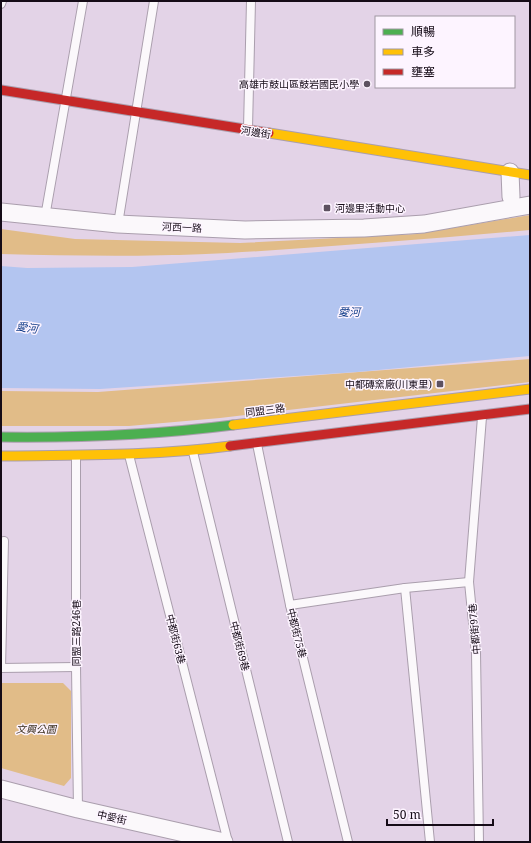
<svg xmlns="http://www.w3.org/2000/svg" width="531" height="843" viewBox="0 0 531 843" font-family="'Noto Serif','Noto Sans TC',serif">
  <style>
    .green { fill: #e1bc88 }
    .water { fill: #b3c5f0 }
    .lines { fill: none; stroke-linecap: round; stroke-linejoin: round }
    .lane-casing { stroke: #aa9ead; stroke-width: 10 }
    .street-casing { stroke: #aa9ead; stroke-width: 19 }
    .fast-casing { stroke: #aa9ead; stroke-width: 11 }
    .slow-casing { stroke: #aa9ead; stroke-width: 11 }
    .jam-casing { stroke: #aa9ead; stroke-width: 11 }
    .lane { stroke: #fbf8fb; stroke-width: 8 }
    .street { stroke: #fbf8fb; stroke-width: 17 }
    .fast { stroke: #4caf50; stroke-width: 9 }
    .slow { stroke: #ffc107; stroke-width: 9 }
    .jam { stroke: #c62828; stroke-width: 9 }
    .poi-dot { fill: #5d5160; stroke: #fdf4ff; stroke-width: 1.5 }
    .labels { text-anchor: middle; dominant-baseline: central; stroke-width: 3; stroke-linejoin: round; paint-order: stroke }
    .poi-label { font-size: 10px; fill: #150b17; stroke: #fdf4ff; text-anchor: end }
    .street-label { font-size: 10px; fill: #150b17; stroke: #fdf4ff }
    .park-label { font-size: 10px; font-style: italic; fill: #342917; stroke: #fdf4ff }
    .water-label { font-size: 11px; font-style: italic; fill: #103c88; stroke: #fdf4ff }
  </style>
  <rect width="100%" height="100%" fill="#e3d3e7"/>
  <!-- green -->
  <g class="green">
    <path d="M530 215V230C430 239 329 247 228 253 153 257 77 256 1 254V229L75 239 240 243 417 234Z"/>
    <polygon points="530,359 530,382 220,418 129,426 1,426 1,391 98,392"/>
    <polygon points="1,683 63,683 71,691 71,778 64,786 1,768"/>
  </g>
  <!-- water -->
  <polygon class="water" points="530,235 530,356 357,372 100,389 1,388 1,266 27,268 132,267"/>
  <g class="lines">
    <!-- lane casing -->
    <g class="lane-casing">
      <g id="lane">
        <polyline points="1,4 2,1"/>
        <polyline points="248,128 251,1"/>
        <polyline points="45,217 83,1"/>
        <polyline points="118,224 154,1"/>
        <polyline points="257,444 290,605 348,842"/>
        <polyline points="193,452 288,842"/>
        <polyline points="129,455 228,842"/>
        <polyline points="76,457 76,667 78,809"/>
        <polyline points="405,588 430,842"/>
        <polyline points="290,605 405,588 469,582"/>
        <polyline points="1,668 4,541"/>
        <polyline points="1,668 76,667"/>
        <polyline points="479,842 476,653 469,582 482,417"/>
      </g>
    </g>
    <!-- street casing -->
    <g class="street-casing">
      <g id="street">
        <polyline points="510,172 511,197"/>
        <polyline points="1,212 118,224 245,230 364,228 424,224 530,205"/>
        <polyline points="1,789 78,809 224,842"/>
      </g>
    </g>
    <!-- fast casing -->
    <g class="fast-casing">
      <path id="fast" d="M1 437C80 438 155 435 233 425"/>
    </g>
    <!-- slow casing -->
    <g class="slow-casing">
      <g id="slow">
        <polyline points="269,133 530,175"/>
        <polyline points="233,425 530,389"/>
        <path d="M1 456C78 455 154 456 230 446"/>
      </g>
    </g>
    <!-- jam casing -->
    <g class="jam-casing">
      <g id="jam">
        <polyline points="1,90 269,133"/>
        <polyline points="230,446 530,409"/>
      </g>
    </g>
    <!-- lane -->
    <use href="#lane" class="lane"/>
    <!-- street -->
    <use href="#street" class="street"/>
    <!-- fast -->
    <use href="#fast" class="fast"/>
    <!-- slow -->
    <use href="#slow" class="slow"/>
    <!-- jam -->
    <use href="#jam" class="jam"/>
  </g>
  <!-- markers -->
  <g class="poi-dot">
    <circle cx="367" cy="84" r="4"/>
    <rect x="323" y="204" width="8" height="8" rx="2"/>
    <rect x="436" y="380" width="8" height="8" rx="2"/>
  </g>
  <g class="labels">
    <!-- poi labels -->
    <g class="poi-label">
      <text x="359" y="84">高雄市鼓山區鼓岩國民小學</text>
      <text x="335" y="208" text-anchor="start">河邊里活動中心</text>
      <text x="432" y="384">中都磚窯廠(川東里)</text>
    </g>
    <!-- street labels -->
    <g class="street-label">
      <text transform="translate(256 132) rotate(9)">河邊街</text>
      <text transform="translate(182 227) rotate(3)">河西一路</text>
      <text transform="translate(265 410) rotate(-7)">同盟三路</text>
      <text transform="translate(474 629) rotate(-95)">中都街97巷</text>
      <text transform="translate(76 633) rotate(-90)">同盟三路246巷</text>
      <text transform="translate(297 633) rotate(76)">中都街75巷</text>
      <text transform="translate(176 639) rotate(76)">中都街63巷</text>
      <text transform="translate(240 646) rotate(76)">中都街69巷</text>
      <text transform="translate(112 817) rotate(13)">中愛街</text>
    </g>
    <!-- park labels -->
    <g class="park-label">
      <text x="36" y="729">文興公園</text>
    </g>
    <!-- water labels -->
    <g class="water-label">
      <text x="349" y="311">愛河</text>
      <text transform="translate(27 327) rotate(8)">愛河</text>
    </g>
  </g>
  <!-- border -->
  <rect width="531" height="843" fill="none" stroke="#150b17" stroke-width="4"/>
  <!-- legend -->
  <rect x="375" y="16" width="140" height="72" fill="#fdf4ff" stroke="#a097a2"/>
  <rect x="383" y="29" width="20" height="6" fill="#4caf50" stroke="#a097a2"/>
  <text x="411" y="36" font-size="12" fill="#150b17">順暢</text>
  <rect x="383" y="49" width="20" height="6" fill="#ffc107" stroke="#a097a2"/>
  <text x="411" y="56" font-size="12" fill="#150b17">車多</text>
  <rect x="383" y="69" width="20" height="6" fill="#c62828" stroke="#a097a2"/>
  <text x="411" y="76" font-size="12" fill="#150b17">壅塞</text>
  <!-- scale -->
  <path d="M387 819v6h106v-6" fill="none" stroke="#150b17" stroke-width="2"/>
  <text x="393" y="819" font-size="12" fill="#150b17" stroke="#fdf4ff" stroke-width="3" paint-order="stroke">50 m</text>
</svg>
